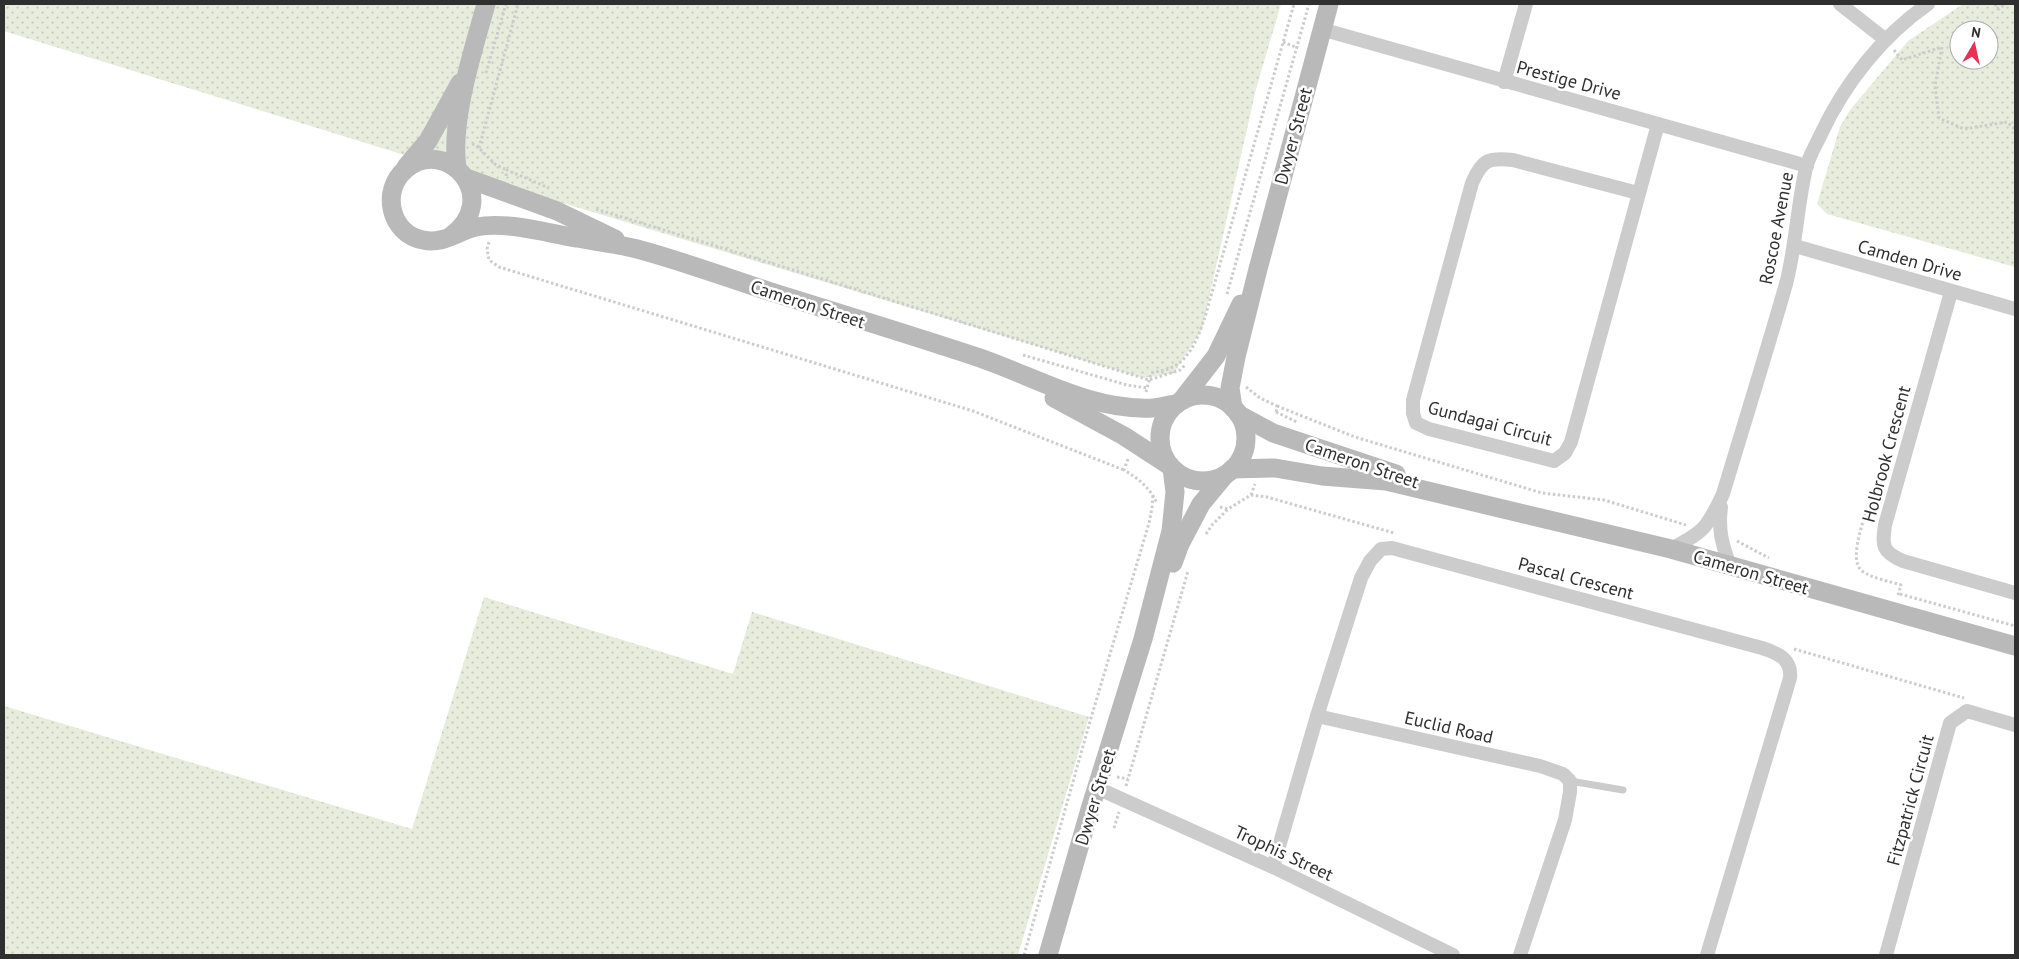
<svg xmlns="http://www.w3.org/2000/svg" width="2019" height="959" viewBox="0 0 2019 959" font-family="'PT Sans',sans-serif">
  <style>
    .green { fill: url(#green-dots); fill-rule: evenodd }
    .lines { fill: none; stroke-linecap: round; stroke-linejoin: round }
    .path { stroke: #ccc; stroke-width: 3; stroke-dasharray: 2.5 2.5; stroke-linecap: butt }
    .lane { stroke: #ccc; stroke-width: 7 }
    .street { stroke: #ccc; stroke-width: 14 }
    .secondary { stroke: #b9b9b9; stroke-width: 19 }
    .labels { text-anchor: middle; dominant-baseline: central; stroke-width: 5; stroke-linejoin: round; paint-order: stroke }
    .street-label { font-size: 18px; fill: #2f2f2f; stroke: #fff }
  </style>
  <defs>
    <pattern id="green-dots" width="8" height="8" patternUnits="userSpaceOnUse" patternTransform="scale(1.25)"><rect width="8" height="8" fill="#e7ecdc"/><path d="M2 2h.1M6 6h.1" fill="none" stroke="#c6cbbd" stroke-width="1.8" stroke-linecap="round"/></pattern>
  </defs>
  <rect width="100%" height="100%" fill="#fff"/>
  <!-- green -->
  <g class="green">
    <polygon points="4,4 1281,4 1256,89 1202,329 1174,373 1143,378 440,166 4,31"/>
    <path d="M1963 4H2015V267L1827 214 1817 204 1840 127 1850 110 1908 41ZM1959 30H1989V60H1959Z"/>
    <polygon points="484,597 733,674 752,612 1089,717 1018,955 4,955 4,706 412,829"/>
  </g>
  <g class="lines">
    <!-- path -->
    <g class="path">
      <polyline points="1995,4 1998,9 2006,4"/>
      <polyline points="1283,42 1298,48"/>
      <polyline points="1894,50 1902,60 1942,47 1935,86 1939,118 1964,129 2007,122 2015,129"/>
      <polyline points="486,73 506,4"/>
      <polyline points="472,144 476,145 496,165 507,170"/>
      <polyline points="479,148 518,4"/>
      <polyline points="506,176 507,170 549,188"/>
      <polyline points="596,209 1149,380 1180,370 1185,365"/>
      <polyline points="489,242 487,249 489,260 499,267 973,411 1124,470"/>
      <polyline points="1227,294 1309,4"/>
      <polyline points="1023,355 1127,385 1147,388"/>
      <polyline points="1246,387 1260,398 1277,406 1276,413"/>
      <path d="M1146 392 1151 373C1157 371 1164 371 1170 368 1190 361 1199 335 1205 317L1294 4"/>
      <polyline points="1277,406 1355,437 1542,493 1604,500 1686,525"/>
      <polyline points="1276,412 1297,422"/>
      <path d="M1128 459 1124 470C1139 479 1149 487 1157 503"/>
      <polyline points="1251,495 1255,484"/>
      <path d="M1870 499C1866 514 1848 558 1861 570 1870 578 1889 581 1901 585L1898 595"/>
      <polyline points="1220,507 1228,509 1251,495 1267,497 1394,533"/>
      <polyline points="1206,534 1212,525 1228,509"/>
      <polyline points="1737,541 1769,558"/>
      <polyline points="1900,594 2015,626"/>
      <polyline points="1794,649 1964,698"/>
      <polyline points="1117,777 1128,779"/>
      <polyline points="1126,786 1188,571"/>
      <polyline points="1114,828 1119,812"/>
      <polyline points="1024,955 1091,718 1149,523 1152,508 1153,495"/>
    </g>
    <!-- lane -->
    <polyline class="lane" points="1570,781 1623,790"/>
    <!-- street -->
    <g class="street">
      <polyline points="1840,4 1886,40"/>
      <polyline points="1321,29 1807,166"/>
      <polyline points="1504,82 1526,4"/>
      <path d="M1638 193 1513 160C1488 157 1482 160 1472 183L1413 400V413L1416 423 1429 429 1554 461 1565 453 1571 442 1658 124"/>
      <polyline points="1795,246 2015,309"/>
      <path d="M1951 292 1885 525C1882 546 1882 552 1903 561L2015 593"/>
      <path d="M1721 507C1718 530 1722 544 1730 566"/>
      <path d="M1671 549C1704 532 1707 528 1723 494 1744 424 1766 354 1786 284 1796 246 1797 207 1806 168 1809 156 1816 145 1821 134 1845 83 1882 36 1928 4"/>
      <polyline points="1317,716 1540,766 1563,774 1570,781 1570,792 1565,820 1520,955"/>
      <polyline points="1097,788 1273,867 1453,955"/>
      <path d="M1273 867 1317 716 1361 578 1370 561 1381 549 1392 548 1762 648C1778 653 1792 659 1790 678L1707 955"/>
      <polyline points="1886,955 1950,723 1967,711 2015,725"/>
    </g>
    <!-- secondary -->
    <g class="secondary">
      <polyline points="406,167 428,141 460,83"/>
      <path d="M457 168C450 121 473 51 486 4"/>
      <polyline points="466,178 557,211 615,239"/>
      <path d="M450 237C504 198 446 135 406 169 380 190 390 234 423 240 443 245 458 231 476 227 508 221 546 233 577 238 597 242 618 244 637 249 682 261 725 277 768 291 838 313 908 334 977 357 1034 376 1090 411 1152 408 1160 407 1169 405 1177 404"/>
      <circle cx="1203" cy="438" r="43"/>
      <polyline points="1054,398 1124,436 1170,466"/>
      <polyline points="1181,401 1216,356 1241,304"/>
      <polyline points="1233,408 1230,388 1236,357 1258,269 1329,4"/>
      <polyline points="1238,414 1273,433 1396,474"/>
      <polyline points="1232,469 1275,468 1322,476 1386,481 1671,549 2015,646"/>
      <polyline points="1173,563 1180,544 1201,504 1225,475"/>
      <polyline points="1048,955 1091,806 1143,639 1171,531 1175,492 1172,468"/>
    </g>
  </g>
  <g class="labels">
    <!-- street labels -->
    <g class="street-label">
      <text transform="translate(1569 80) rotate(15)">Prestige Drive</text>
      <text transform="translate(1293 136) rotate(-75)">Dwyer Street</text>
      <text transform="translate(1776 228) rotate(-79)">Roscoe Avenue</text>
      <text transform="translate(1910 260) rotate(16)">Camden Drive</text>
      <text transform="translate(808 304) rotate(18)">Cameron Street</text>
      <text transform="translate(1490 423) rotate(15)">Gundagai Circuit</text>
      <text transform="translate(1886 454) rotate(-75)">Holbrook Crescent</text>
      <text transform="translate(1362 463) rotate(19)">Cameron Street</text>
      <text transform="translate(1751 572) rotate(16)">Cameron Street</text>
      <text transform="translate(1576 578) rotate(15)">Pascal Crescent</text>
      <text transform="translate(1449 727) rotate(13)">Euclid Road</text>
      <text transform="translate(1095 797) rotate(-73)">Dwyer Street</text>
      <text transform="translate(1910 800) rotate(-75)">Fitzpatrick Circuit</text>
      <text transform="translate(1284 853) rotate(25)">Trophis Street</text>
    </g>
  </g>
  <!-- border -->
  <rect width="2019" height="959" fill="none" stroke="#2f2f2f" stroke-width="10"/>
  <!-- north arrow -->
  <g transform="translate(1974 45) rotate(9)"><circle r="24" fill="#ffffff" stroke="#acacac"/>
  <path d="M0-4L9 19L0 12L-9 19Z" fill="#e82f56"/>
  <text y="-8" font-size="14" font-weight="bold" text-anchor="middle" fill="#2f2f2f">N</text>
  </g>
</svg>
